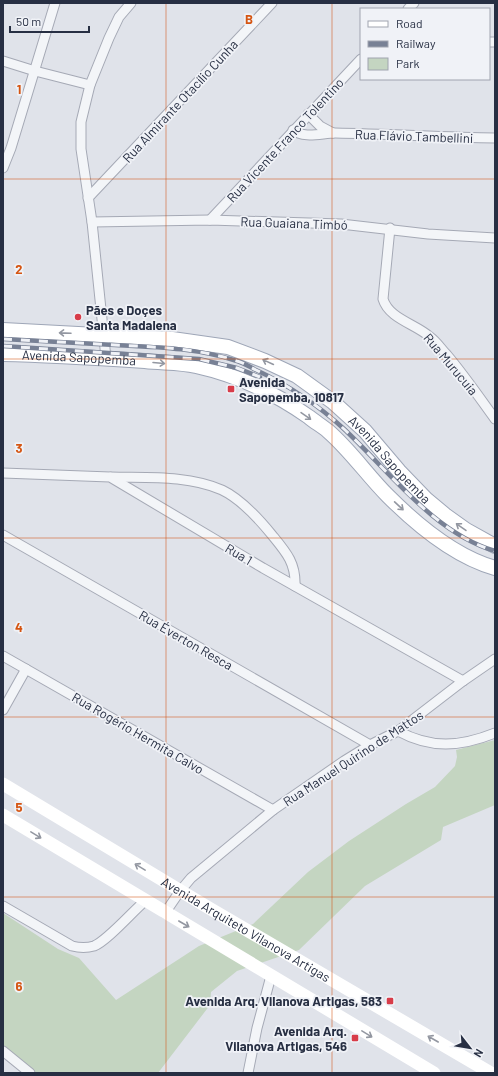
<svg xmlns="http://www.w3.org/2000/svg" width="498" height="1076" viewBox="0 0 498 1076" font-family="Barlow,sans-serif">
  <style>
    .green { fill: #c4d5c1 }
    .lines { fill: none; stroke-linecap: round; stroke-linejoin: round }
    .street-casing { stroke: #a5a9b5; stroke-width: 11 }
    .primary-casing { stroke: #9ea6b7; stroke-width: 16 }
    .street { stroke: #f3f5f8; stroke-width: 9 }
    .secondary { stroke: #fff; stroke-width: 13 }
    .primary { stroke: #fff; stroke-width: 14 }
    .rail-casing { stroke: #788195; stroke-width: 4.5 }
    .rail { stroke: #f0f2f7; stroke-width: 3; stroke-dasharray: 9; stroke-linecap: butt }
    .oneway { stroke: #9397a1 }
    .grid { fill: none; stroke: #d55512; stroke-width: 1; stroke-opacity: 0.55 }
    .poi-dot { fill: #d83c49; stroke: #f0f2f7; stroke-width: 1.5 }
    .labels { text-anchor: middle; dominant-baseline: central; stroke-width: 3.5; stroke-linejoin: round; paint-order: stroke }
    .street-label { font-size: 13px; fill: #272f43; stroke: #f0f2f7 }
    .poi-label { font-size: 13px; font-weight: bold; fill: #272f43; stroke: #f0f2f7; text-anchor: start }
    .grid-label { font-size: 13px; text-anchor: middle; font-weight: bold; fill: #d55512; stroke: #f0f2f7; stroke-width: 3.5; stroke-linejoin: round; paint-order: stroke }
  </style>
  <rect width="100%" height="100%" fill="#e0e3ea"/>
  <!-- green -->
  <polygon class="green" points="495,740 495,805 443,827 441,840 365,886 299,950 237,971 211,992 210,1005 158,1073 26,1073 3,1057 3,913 58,949 79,958 116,1000 199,946 253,924 308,872 349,841 406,804 435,787 455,766 457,757 456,750"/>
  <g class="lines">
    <!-- street casing -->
    <g class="street-casing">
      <g id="street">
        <polyline points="408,9 414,3"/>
        <polyline points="489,42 495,42"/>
        <polyline points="3,61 35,71 90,85"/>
        <polyline points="308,114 320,126 333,133"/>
        <path d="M293 130C304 139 322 133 335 133 388 134 442 137 495 138"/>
        <polyline points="3,168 11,148 55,3"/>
        <polyline points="88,198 272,3"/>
        <polyline points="210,220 361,59"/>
        <polyline points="92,222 210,220 341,224 428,234 495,238"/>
        <path d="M390 228 383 299C389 319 416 324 430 337 437 342 441 349 447 355 464 375 479 397 495 419"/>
        <polyline points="106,358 92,222 81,149 81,122 90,85 109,38 119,17 131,3"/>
        <polyline points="3,473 110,477 263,568 463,681"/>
        <path d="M111 477C147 478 188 475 222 490 241 499 259 519 272 535 286 552 296 563 295 586"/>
        <polyline points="3,535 370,745"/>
        <polyline points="3,656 273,810"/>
        <polyline points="3,710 26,669"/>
        <path d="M398 731C431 749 460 747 495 733"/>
        <path d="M3 906 72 946C80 948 87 948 94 946 107 941 133 911 145 901"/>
        <polyline points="165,913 180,891 191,878 273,810 344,761 370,745 398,731 463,681 495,659"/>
        <polyline points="3,1051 30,1073"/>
        <polyline points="248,1073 257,1028 271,976"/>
      </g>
    </g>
    <!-- primary casing -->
    <g class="primary-casing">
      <g id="primary">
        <path id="s2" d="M3 330 172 339 228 347 265 361 297 376 333 402 365 431 399 471 427 500 445 515 466 530 495 546"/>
        <path id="s3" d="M3 354C50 355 98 358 145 361 162 363 180 362 196 366 237 375 275 393 309 417 315 422 322 426 328 431 351 451 367 475 388 496 416 524 456 557 495 568"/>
      </g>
    </g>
    <!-- street -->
    <use href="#street" class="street"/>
    <!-- secondary -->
    <g class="secondary">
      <path id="s1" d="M3 784 209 908 491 1073"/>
      <polyline points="3,815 434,1073"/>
    </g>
    <!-- primary -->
    <use href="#primary" class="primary"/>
    <!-- rail casing -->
    <g class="rail-casing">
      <g id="rail">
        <path d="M3 339C40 341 78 343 115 345 156 347 197 348 237 361 244 363 250 367 256 370 288 385 318 405 344 429 389 471 434 533 495 551"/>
        <polyline points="3,346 199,359 237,368 260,377"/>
      </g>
    </g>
    <!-- rail -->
    <use href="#rail" class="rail"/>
  </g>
  <!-- one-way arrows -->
  <defs><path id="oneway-shaft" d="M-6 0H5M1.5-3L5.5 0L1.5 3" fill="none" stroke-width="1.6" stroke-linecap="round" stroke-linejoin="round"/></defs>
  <g class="oneway">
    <use href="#oneway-shaft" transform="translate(65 333) rotate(-178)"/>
    <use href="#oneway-shaft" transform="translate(268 362) rotate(-155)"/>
    <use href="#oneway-shaft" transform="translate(159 363) rotate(5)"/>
    <use href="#oneway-shaft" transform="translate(306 416) rotate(35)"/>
    <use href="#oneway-shaft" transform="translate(399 506) rotate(43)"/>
    <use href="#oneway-shaft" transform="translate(461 527) rotate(-145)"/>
    <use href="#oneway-shaft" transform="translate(36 835) rotate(31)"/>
    <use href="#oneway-shaft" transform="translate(140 867) rotate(-149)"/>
    <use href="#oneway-shaft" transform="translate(184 924) rotate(30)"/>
    <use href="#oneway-shaft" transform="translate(367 1034) rotate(31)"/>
    <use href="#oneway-shaft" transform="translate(433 1039) rotate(-150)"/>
  </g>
  <!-- grid -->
  <path class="grid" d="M166 3V1073M332 3V1073M3 179H495M3 359H495M3 538H495M3 717H495M3 897H495"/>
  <!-- markers -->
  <g class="poi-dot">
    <circle cx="78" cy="317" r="4"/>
    <rect x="227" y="385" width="8" height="8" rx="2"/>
    <rect x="386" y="997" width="8" height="8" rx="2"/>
    <rect x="351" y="1034" width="8" height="8" rx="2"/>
  </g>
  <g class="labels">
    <!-- street labels -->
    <g class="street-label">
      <text transform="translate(180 101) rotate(-47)">Rua Almirante Otacílio Cunha</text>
      <text transform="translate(414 136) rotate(2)">Rua Flávio Tambellini</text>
      <text transform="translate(285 140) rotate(-47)">Rua Vicente Franco Tolentino</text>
      <text transform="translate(294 223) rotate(2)">Rua Guaiana Timbó</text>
      <text stroke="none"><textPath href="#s3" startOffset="76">Avenida Sapopemba</textPath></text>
      <text transform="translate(451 364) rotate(50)">Rua Murucuia</text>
      <text stroke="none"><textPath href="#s2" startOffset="426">Avenida Sapopemba</textPath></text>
      <text transform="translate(239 554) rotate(31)">Rua 1</text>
      <text transform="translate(186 640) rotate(30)">Rua Éverton Resca</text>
      <text transform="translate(138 733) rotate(30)">Rua Rogério Hermita Calvo</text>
      <text transform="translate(353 758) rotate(-33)">Rua Manuel Quirino de Mattos</text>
      <text stroke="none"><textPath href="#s1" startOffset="283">Avenida Arquiteto Vilanova Artigas</textPath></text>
    </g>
    <!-- poi labels -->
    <g class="poi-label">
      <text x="86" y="310">Pães e Doçes<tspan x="86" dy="15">Santa Madalena</tspan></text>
      <text x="239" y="382">Avenida<tspan x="239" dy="15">Sapopemba, 10817</tspan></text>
      <text x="382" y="1001" text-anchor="end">Avenida Arq. Vilanova Artigas, 583</text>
      <text x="347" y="1031" text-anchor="end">Avenida Arq.<tspan x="347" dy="15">Vilanova Artigas, 546</tspan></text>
    </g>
  </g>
  <g class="grid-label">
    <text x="249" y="24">B</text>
    <text x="19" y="94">1</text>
    <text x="19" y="274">2</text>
    <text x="19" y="453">3</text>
    <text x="19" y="632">4</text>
    <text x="19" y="812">5</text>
    <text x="19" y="991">6</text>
  </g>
  <!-- border -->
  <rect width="498" height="1076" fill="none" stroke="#272f43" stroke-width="8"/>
  <!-- legend -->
  <rect x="360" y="8" width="130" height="72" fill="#f0f2f7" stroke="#a0a4af"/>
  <rect x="368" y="21" width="20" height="6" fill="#ffffff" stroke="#a0a4af"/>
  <text x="396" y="28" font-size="12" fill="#272f43">Road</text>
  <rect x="368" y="41" width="20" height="6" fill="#788195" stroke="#a0a4af"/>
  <text x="396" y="48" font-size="12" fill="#272f43">Railway</text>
  <rect x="368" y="58" width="20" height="12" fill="#c4d5c1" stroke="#a0a4af"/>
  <text x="396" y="68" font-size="12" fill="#272f43">Park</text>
  <!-- north arrow -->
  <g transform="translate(470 1048) rotate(121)" stroke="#f0f2f7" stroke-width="3" paint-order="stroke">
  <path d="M0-3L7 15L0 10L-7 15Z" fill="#272f43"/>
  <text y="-6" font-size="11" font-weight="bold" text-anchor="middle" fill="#272f43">N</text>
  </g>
  <!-- scale -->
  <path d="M10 26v6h79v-6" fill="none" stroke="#272f43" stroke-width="2"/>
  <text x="16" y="26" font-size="12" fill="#272f43" stroke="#f0f2f7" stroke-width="3" paint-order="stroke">50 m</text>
</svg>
